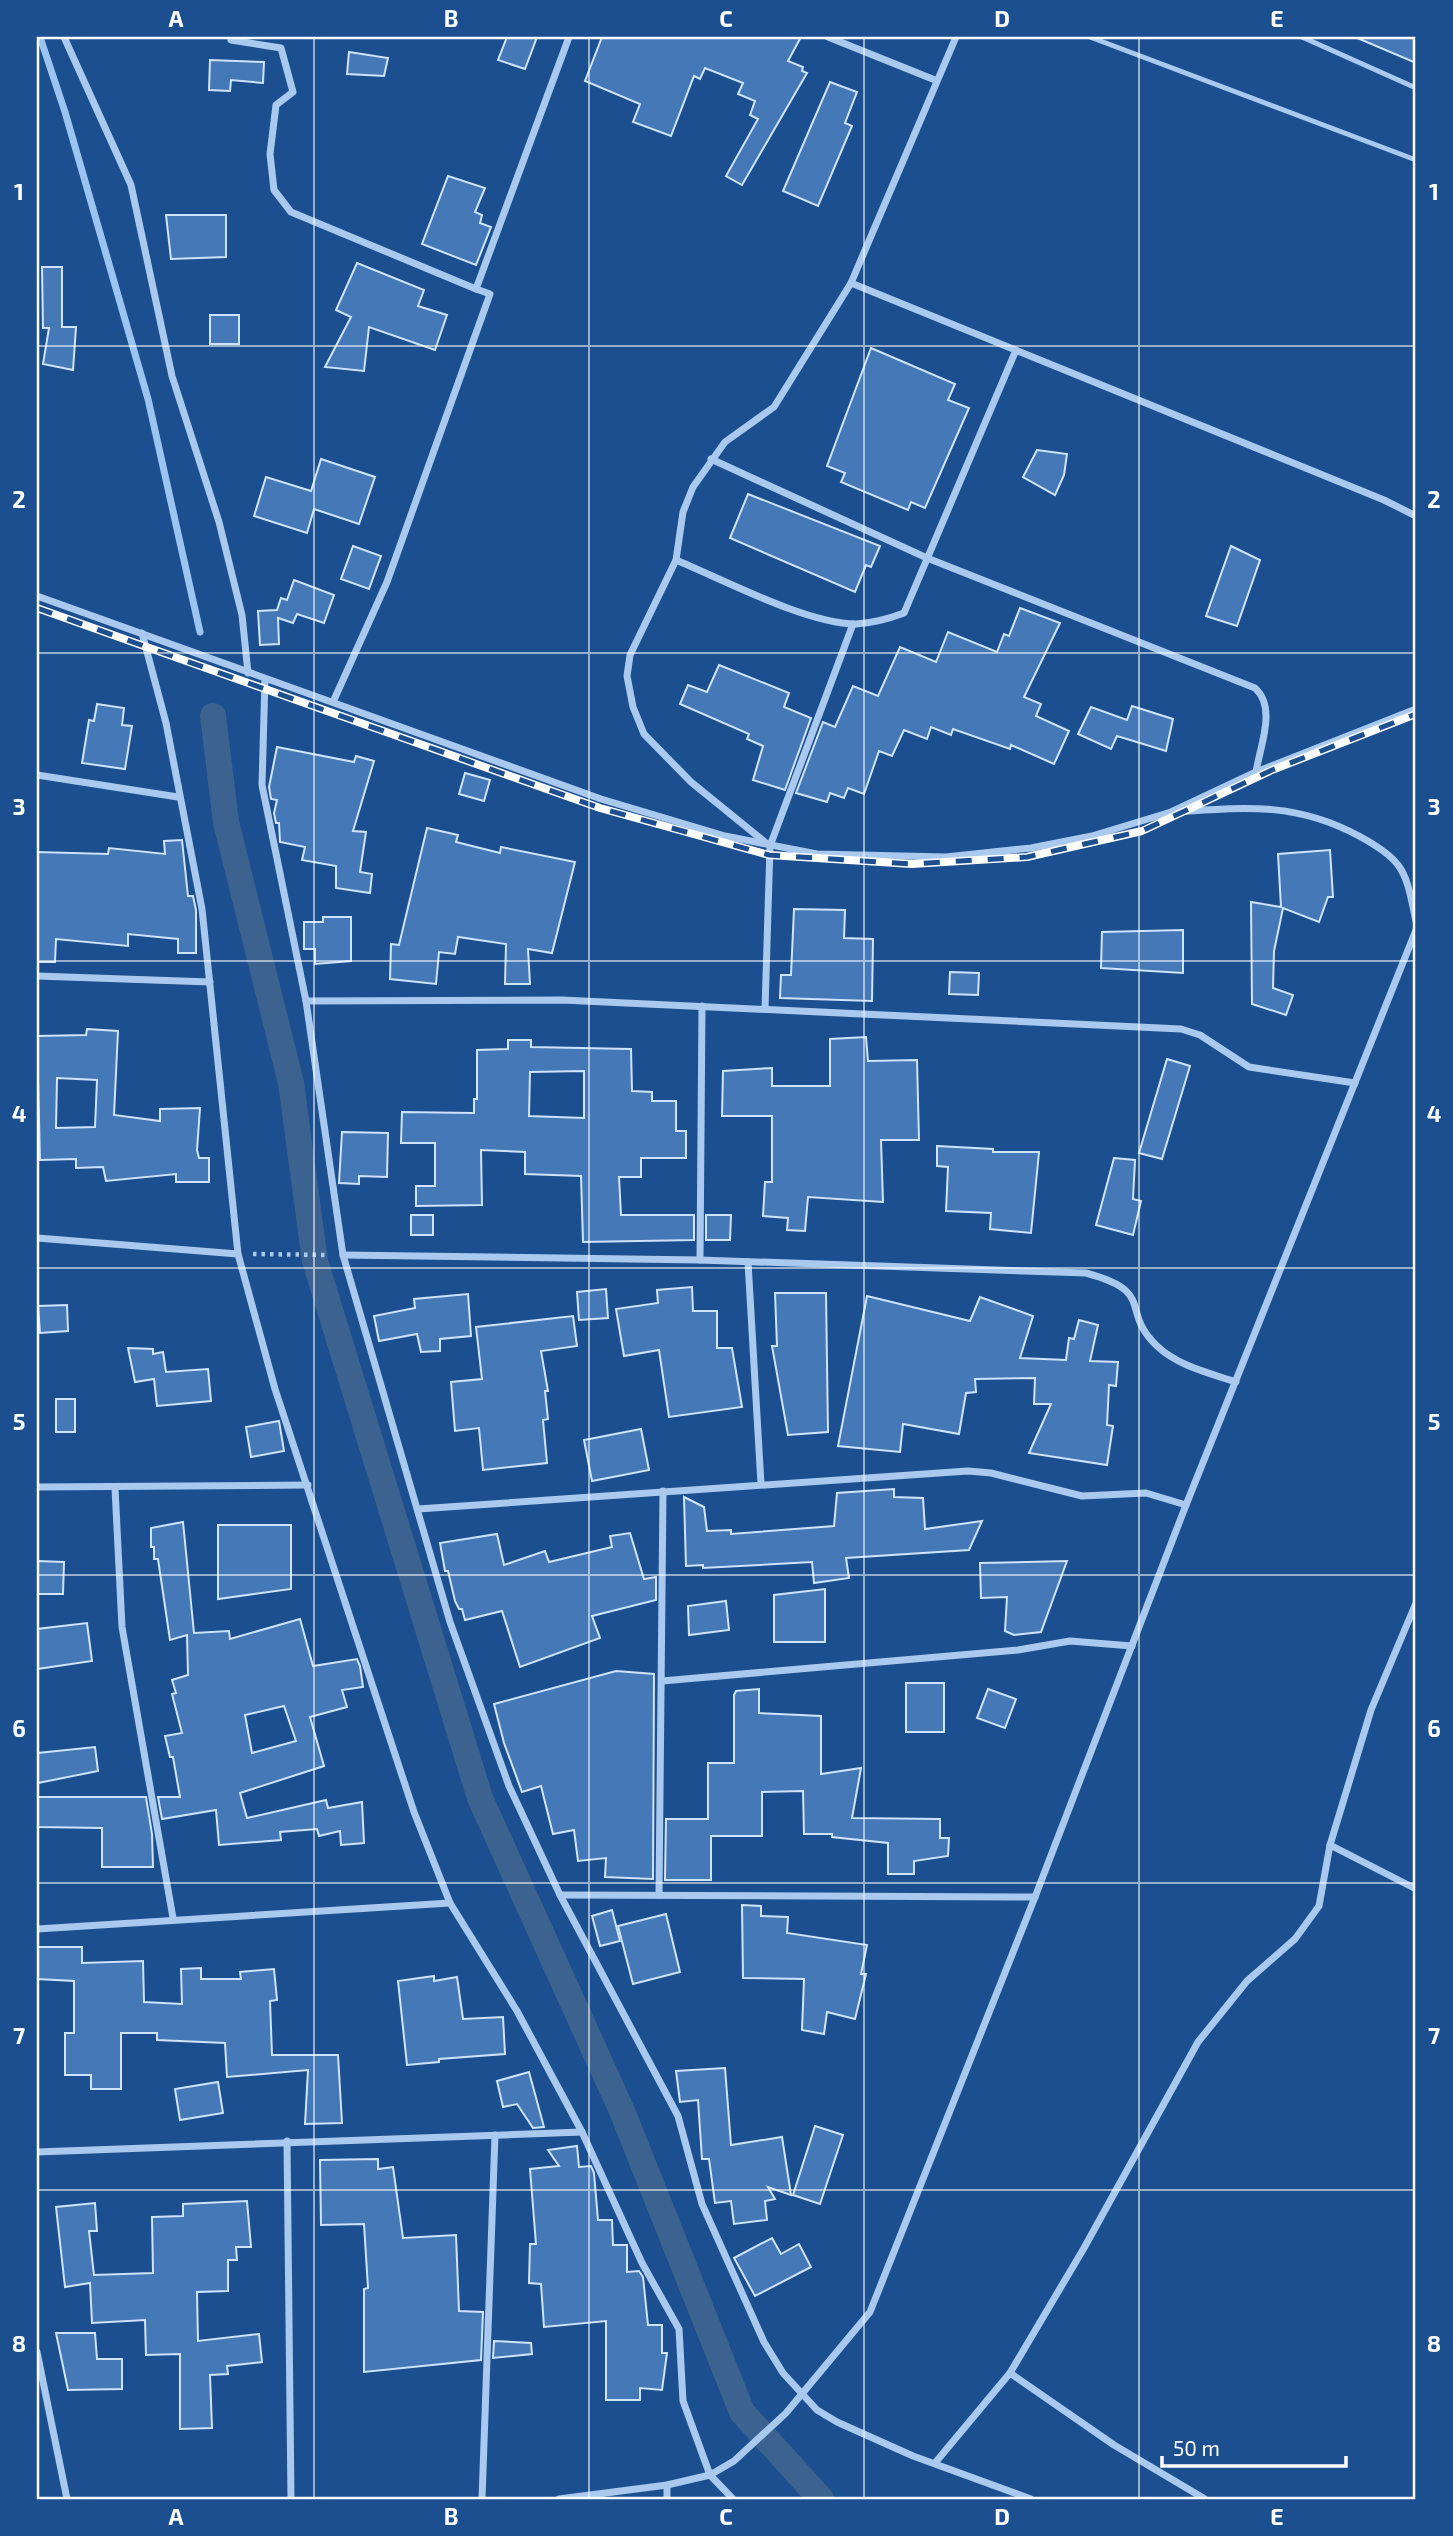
<svg xmlns="http://www.w3.org/2000/svg" width="1453" height="2536" viewBox="0 0 1453 2536" font-family="'Exo 2',sans-serif">
  <style>
    .lines { fill: none; stroke-linecap: round; stroke-linejoin: round }
    .stream { stroke: #9cc4f0; stroke-width: 7 }
    .canal { stroke: #3c6290; stroke-width: 26 }
    .building { fill: #4478b7; stroke: #cfe3fa; stroke-width: 2; fill-rule: evenodd }
    .path { stroke: #a9c9ee; stroke-width: 4.5; stroke-dasharray: 3.5 5; stroke-linecap: butt }
    .service { stroke: #a9c9ee; stroke-width: 5 }
    .minor { stroke: #a9c9ee; stroke-width: 7 }
    .rail-casing { stroke: #fff; stroke-width: 8 }
    .rail { stroke: #1b4f8f; stroke-width: 5; stroke-dasharray: 16; stroke-linecap: butt }
    .grid { fill: none; stroke: #fff; stroke-width: 2; stroke-opacity: 0.55 }
    .neatline { fill: none; stroke: #fff; stroke-width: 2.5 }
    .grid-label { font-size: 23px; text-anchor: middle; font-weight: bold; fill: #fff }
  </style>
  <rect width="100%" height="100%" fill="#1b4f8f"/>
  <g class="lines">
    <!-- stream -->
    <polyline class="stream" points="40,37 65,112 148,399 200,632"/>
    <!-- canal -->
    <polyline class="canal" points="213,716 226,822 291,1083 315,1261 480,1798 622,2111 742,2412 821,2499"/>
  </g>
  <!-- building -->
  <g class="building">
    <polygon points="507,37 537,37 525,69 498,60"/>
    <polygon points="602,37 801,37 788,61 803,67 802,71 807,73 742,185 726,176 758,119 750,115 755,101 738,94 743,83 705,68 700,79 694,76 671,136 633,122 640,104 585,81"/>
    <polygon points="1355,37 1416,37 1416,63"/>
    <polygon points="349,52 388,58 384,76 347,74"/>
    <polygon points="210,60 264,62 263,83 231,80 230,91 209,90"/>
    <polygon points="830,82 857,92 845,123 852,126 818,206 783,191"/>
    <polygon points="448,176 485,188 475,212 482,215 480,223 491,227 476,265 422,244"/>
    <polygon points="166,215 226,215 226,257 171,259"/>
    <polygon points="357,263 424,290 418,306 447,315 435,350 369,327 364,371 325,367 351,317 336,310"/>
    <polygon points="42,267 62,267 62,327 76,327 73,370 43,364 49,328 43,328"/>
    <rect x="210" y="315" width="29" height="29"/>
    <polygon points="871,348 955,384 948,400 969,408 925,508 911,502 908,510 841,482 845,473 827,466"/>
    <polygon points="1037,450 1067,454 1064,475 1055,495 1023,477"/>
    <polygon points="321,459 375,477 359,524 314,509 307,533 254,516 266,477 311,491"/>
    <polygon points="748,494 880,546 871,567 866,565 855,592 730,538"/>
    <polygon points="353,546 381,556 369,589 341,579"/>
    <polygon points="1231,546 1260,560 1237,626 1206,616"/>
    <polygon points="294,580 334,595 324,623 297,614 293,623 278,618 279,644 260,645 258,611 277,610 281,598 287,600"/>
    <polygon points="1020,608 1060,623 1024,697 1041,704 1036,716 1069,731 1054,764 1011,745 1010,749 953,729 951,735 931,727 927,739 904,730 892,756 879,751 864,794 848,788 844,798 830,793 827,802 796,793 823,722 835,727 853,686 878,696 900,647 936,662 948,632 997,652 1004,634 1009,636"/>
    <polygon points="719,665 789,693 784,707 811,718 785,790 753,780 763,746 747,739 749,734 680,704 688,685 707,692"/>
    <polygon points="97,704 124,708 122,725 132,726 125,769 82,763 89,720 94,721"/>
    <polygon points="1132,706 1173,719 1166,751 1117,736 1111,749 1078,734 1091,707 1127,720"/>
    <polygon points="277,747 354,762 356,756 374,761 353,831 366,832 360,872 372,874 370,893 336,888 336,866 302,860 305,847 280,842 279,823 276,823 274,813 277,800 271,799 269,787"/>
    <polygon points="465,773 490,780 484,801 459,794"/>
    <polygon points="427,828 458,835 456,842 500,853 501,847 575,862 552,953 528,949 530,984 505,984 506,944 458,937 455,954 439,952 436,984 390,979 391,944 399,945"/>
    <polygon points="182,840 188,896 193,896 196,910 196,953 178,953 178,939 128,934 128,946 56,939 55,962 37,962 37,852 108,854 109,848 165,854 164,841"/>
    <polygon points="1330,850 1333,897 1328,897 1319,922 1283,908 1274,951 1273,988 1293,995 1286,1015 1252,1004 1251,902 1281,907 1278,854"/>
    <polygon points="794,909 845,910 844,938 873,939 872,1001 780,998 781,975 791,975"/>
    <polygon points="323,917 351,917 351,961 315,964 315,949 304,949 304,922 323,922"/>
    <polygon points="1183,930 1183,973 1101,968 1102,932"/>
    <polygon points="950,972 979,973 978,995 949,994"/>
    <path d="M87 1029 118 1031 114 1115 160 1121V1109L200 1108 197 1150 199 1158H209V1182H176V1174L106 1181 103 1167 76 1168V1159L40 1160 37 1036 86 1035ZM57 1078 97 1080 95 1127 56 1128Z"/>
    <polygon points="866,1037 868,1061 917,1060 919,1140 881,1140 883,1202 808,1197 805,1231 787,1230 788,1218 763,1216 765,1182 772,1182 772,1116 722,1116 723,1071 772,1068 772,1086 830,1086 830,1039"/>
    <path d="M508 1040H531V1047L631 1049 632 1091 652 1092V1101H676V1131H686V1158H641V1177H619L621 1215H694V1240L583 1242 581 1176 525 1174V1152L481 1150 482 1205 416 1206V1186H435V1143H401L402 1112 474 1113V1099H477V1050L508 1049ZM584 1071V1118L529 1116 530 1072Z"/>
    <polygon points="1167,1059 1190,1066 1162,1159 1139,1153"/>
    <polygon points="342,1132 388,1133 387,1177 359,1176 359,1184 339,1183"/>
    <polygon points="937,1146 993,1149 993,1152 1039,1152 1031,1233 990,1229 991,1213 946,1211 948,1167 937,1166"/>
    <polygon points="1114,1158 1135,1160 1133,1199 1141,1201 1133,1235 1096,1225"/>
    <rect x="411" y="1215" width="22" height="20"/>
    <polygon points="706,1215 731,1215 730,1240 706,1240"/>
    <polygon points="692,1287 693,1311 717,1311 717,1348 732,1348 742,1407 669,1417 659,1350 624,1356 616,1309 658,1303 657,1290"/>
    <polygon points="606,1289 608,1318 579,1320 577,1292"/>
    <polygon points="775,1293 826,1293 828,1432 788,1435 772,1346 777,1346"/>
    <polygon points="468,1294 471,1336 440,1339 440,1351 421,1352 417,1334 379,1341 374,1316 415,1308 414,1299"/>
    <polygon points="867,1296 970,1321 980,1297 1033,1316 1020,1358 1066,1360 1069,1338 1074,1339 1079,1320 1098,1325 1090,1361 1118,1362 1116,1386 1109,1385 1107,1425 1113,1426 1107,1465 1029,1453 1051,1404 1034,1404 1035,1378 975,1379 976,1392 966,1393 959,1434 903,1424 900,1452 838,1446"/>
    <polygon points="67,1305 68,1331 40,1333 38,1306"/>
    <polygon points="573,1316 577,1346 541,1351 548,1391 545,1391 548,1419 543,1420 547,1463 483,1470 479,1428 455,1431 451,1382 482,1379 476,1327"/>
    <polygon points="128,1348 153,1349 153,1354 163,1352 166,1372 208,1369 211,1401 157,1406 154,1379 135,1382"/>
    <rect x="56" y="1399" width="19" height="33"/>
    <polygon points="279,1421 284,1451 251,1457 246,1427"/>
    <polygon points="641,1429 649,1470 592,1481 584,1440"/>
    <polygon points="894,1489 894,1497 923,1498 925,1529 982,1521 969,1550 846,1558 849,1578 814,1583 812,1562 703,1568 703,1565 686,1566 684,1497 704,1507 707,1531 731,1530 731,1534 834,1526 837,1493"/>
    <path d="M183 1522 194 1633 229 1631 230 1639 300 1619 313 1666 357 1659 360 1666 363 1687 342 1690 347 1707 310 1717 324 1766 240 1793 247 1818 326 1800 328 1808 362 1802 364 1843 341 1845 340 1831 319 1836 317 1829 280 1832 281 1840 219 1845 216 1810 162 1819 158 1797H180L173 1757H170L165 1736 182 1733 172 1694 176 1693 172 1680 188 1675 187 1635 170 1640 158 1559H154V1547H151V1528ZM284 1706 296 1741 252 1753 245 1715Z"/>
    <polygon points="218,1525 291,1525 291,1589 218,1599"/>
    <polygon points="630,1533 644,1579 656,1577 656,1600 592,1616 600,1638 520,1667 502,1611 465,1620 462,1609 459,1609 455,1601 448,1571 445,1571 440,1543 497,1534 504,1565 545,1551 549,1562 612,1547 610,1536"/>
    <polygon points="37,1561 64,1562 63,1594 37,1594"/>
    <polygon points="1067,1561 1041,1632 1014,1635 1005,1631 1007,1597 981,1598 980,1563"/>
    <polygon points="825,1589 825,1642 774,1642 774,1595"/>
    <polygon points="726,1601 729,1630 689,1635 688,1606"/>
    <polygon points="87,1623 92,1661 37,1669 37,1629"/>
    <polygon points="616,1671 654,1674 653,1879 605,1877 606,1858 578,1861 574,1830 553,1834 541,1786 522,1792 504,1743 494,1704"/>
    <rect x="906" y="1683" width="38" height="49"/>
    <polygon points="759,1689 759,1713 821,1716 821,1774 861,1768 852,1818 940,1819 940,1838 949,1838 948,1856 914,1861 914,1874 888,1874 888,1843 832,1837 832,1834 804,1834 803,1791 762,1792 762,1836 711,1836 711,1880 665,1880 666,1819 708,1819 708,1763 734,1763 734,1695 736,1691"/>
    <polygon points="988,1689 1016,1699 1005,1728 977,1718"/>
    <polygon points="95,1747 98,1771 38,1783 38,1753"/>
    <polygon points="38,1797 146,1797 152,1834 153,1867 102,1867 102,1828 38,1827"/>
    <polygon points="742,1905 761,1906 761,1916 788,1917 787,1933 867,1945 861,1974 866,1974 855,2019 827,2012 824,2034 802,2030 804,1979 743,1978"/>
    <polygon points="612,1910 620,1941 600,1946 592,1916"/>
    <polygon points="666,1914 680,1972 633,1984 618,1926"/>
    <polygon points="37,1947 82,1947 82,1963 143,1961 144,2002 182,2004 181,1969 201,1968 201,1979 241,1979 240,1972 274,1969 277,2000 270,2001 272,2055 338,2055 342,2123 305,2124 308,2070 227,2077 225,2043 157,2040 157,2033 121,2033 121,2089 91,2089 91,2075 65,2075 65,2033 74,2033 74,1981 37,1979"/>
    <polygon points="434,1976 434,1981 457,1977 463,2019 503,2017 505,2054 439,2059 439,2062 407,2065 398,1981"/>
    <polygon points="725,2068 731,2145 782,2137 791,2195 768,2187 775,2199 765,2201 767,2220 734,2224 731,2201 715,2203 709,2159 702,2159 698,2100 680,2102 676,2071"/>
    <polygon points="529,2072 544,2127 533,2128 517,2104 503,2107 497,2081"/>
    <polygon points="218,2082 223,2113 180,2120 175,2089"/>
    <polygon points="815,2126 843,2135 820,2204 793,2195"/>
    <polygon points="577,2146 579,2167 591,2166 594,2173 598,2220 612,2220 613,2245 627,2245 627,2272 639,2271 643,2277 648,2325 662,2325 662,2353 667,2353 662,2390 640,2388 640,2400 606,2400 606,2321 544,2327 541,2284 529,2283 530,2244 536,2244 530,2169 559,2166 548,2150"/>
    <polygon points="378,2159 378,2169 393,2167 403,2238 456,2235 459,2311 483,2312 481,2360 364,2372 364,2289 368,2288 364,2224 321,2225 320,2160"/>
    <polygon points="247,2201 251,2247 236,2247 237,2260 228,2260 228,2291 197,2292 198,2341 259,2334 262,2362 227,2366 228,2374 210,2375 212,2428 180,2429 180,2354 146,2355 145,2320 92,2323 90,2283 65,2287 56,2207 95,2203 97,2231 89,2231 94,2275 153,2273 152,2217 183,2216 183,2204"/>
    <polygon points="772,2238 781,2254 799,2244 811,2267 755,2296 734,2258"/>
    <polygon points="56,2333 95,2333 97,2359 122,2359 122,2389 68,2390"/>
    <polygon points="494,2341 531,2343 532,2354 493,2358"/>
  </g>
  <g class="lines">
    <!-- path -->
    <polyline class="path" points="253,1254 328,1255"/>
    <!-- service -->
    <g class="service">
      <polyline points="1090,37 1416,160"/>
      <polyline points="1302,37 1416,88"/>
    </g>
    <!-- minor -->
    <g class="minor">
      <polyline points="64,37 131,185 172,376 219,522 242,615 248,673"/>
      <polyline points="828,37 935,80"/>
      <polyline points="956,37 851,283 1384,500 1416,516"/>
      <polyline points="231,40 281,48 293,92 276,105 270,154 274,190 291,212 476,289"/>
      <path d="M711 459 927 558 1255 688C1277 708 1260 746 1256 772"/>
      <path d="M676 560C724 580 807 624 856 624 874 623 888 619 904 613L1016 350"/>
      <polyline points="37,596 601,799 725,836 817,854 946,857 1031,848 1092,836 1171,812 1256,772 1416,709"/>
      <polyline points="142,633 166,723 202,909 238,1254 275,1389 414,1812 450,1903 517,2011 582,2132 642,2263 679,2329 683,2401 710,2475 733,2499"/>
      <polyline points="265,679 262,785 306,1001 343,1255 450,1622 509,1786 560,1895 678,2116 702,2204 764,2342 783,2373 817,2410 837,2422 913,2456 1031,2499"/>
      <polyline points="333,702 387,582 490,294 476,289 569,37"/>
      <polyline points="37,775 178,797"/>
      <path d="M1176 812C1245 807 1296 802 1359 836 1372 843 1389 853 1398 865 1409 879 1412 904 1416 921"/>
      <polyline points="766,843 691,782 644,734 633,707 627,676 630,655 676,560 683,512 693,487 725,442 774,407 851,283"/>
      <polyline points="37,976 210,982"/>
      <polyline points="306,1001 562,1000 1181,1029 1200,1035 1249,1067 1355,1083"/>
      <polyline points="765,1009 770,846 853,624"/>
      <polyline points="37,1238 238,1254"/>
      <path d="M343 1255 700 1260 1086 1273C1157 1292 1119 1310 1157 1346 1178 1366 1209 1373 1236 1382"/>
      <polyline points="700,1260 702,1006"/>
      <polyline points="748,1262 761,1484"/>
      <polyline points="37,1487 308,1485"/>
      <polyline points="115,1488 122,1627 173,1918"/>
      <polyline points="418,1509 968,1471 991,1473 1082,1496 1146,1493 1186,1505"/>
      <polyline points="662,1681 1018,1650 1070,1641 1132,1646"/>
      <polyline points="1330,1845 1416,1889"/>
      <polyline points="560,1895 1035,1897"/>
      <polyline points="659,1895 663,1491"/>
      <polyline points="37,1929 450,1903"/>
      <polyline points="287,2141 291,2499"/>
      <polyline points="37,2152 582,2132"/>
      <polyline points="37,2352 67,2499"/>
      <polyline points="1010,2373 1114,2445 1205,2499"/>
      <polyline points="935,2463 1010,2373 1084,2248 1198,2042 1247,1981 1295,1939 1319,1906 1330,1845 1371,1710 1416,1603"/>
      <polyline points="667,2485 667,2499"/>
      <polyline points="482,2499 495,2135"/>
      <polyline points="559,2499 667,2485 710,2475 734,2461 786,2413 870,2312 1035,1897 1186,1505 1416,930"/>
    </g>
    <!-- rail casing -->
    <g class="rail-casing">
      <polyline id="rail" points="37,608 600,808 769,855 912,864 1027,857 1142,831 1272,770 1416,714"/>
    </g>
    <!-- rail -->
    <use href="#rail" class="rail"/>
  </g>
  <!-- grid -->
  <path class="grid" d="M314 37V2499M589 37V2499M864 37V2499M1139 37V2499M37 346H1416M37 653H1416M37 961H1416M37 1268H1416M37 1575H1416M37 1883H1416M37 2190H1416"/>
  <!-- border -->
  <rect width="1453" height="2536" fill="none" stroke="#1b4f8f" stroke-width="77"/>
  <!-- scale -->
  <path d="M1162 2456v10h184v-10" fill="none" stroke="#ffffff" stroke-width="3.5"/>
  <text x="1173" y="2456" font-size="21" fill="#ffffff" stroke="#1b4f8f" stroke-width="5" paint-order="stroke">50 m</text>
  <rect x="38" y="38" width="1376" height="2460" class="neatline"/>
  <g class="grid-label">
    <text x="176" y="27">A</text>
    <text x="451" y="27">B</text>
    <text x="726" y="27">C</text>
    <text x="1002" y="27">D</text>
    <text x="1277" y="27">E</text>
    <text x="19" y="200">1</text>
    <text x="1434" y="200">1</text>
    <text x="19" y="508">2</text>
    <text x="1434" y="508">2</text>
    <text x="19" y="815">3</text>
    <text x="1434" y="815">3</text>
    <text x="19" y="1122">4</text>
    <text x="1434" y="1122">4</text>
    <text x="19" y="1430">5</text>
    <text x="1434" y="1430">5</text>
    <text x="19" y="1737">6</text>
    <text x="1434" y="1737">6</text>
    <text x="19" y="2044">7</text>
    <text x="1434" y="2044">7</text>
    <text x="19" y="2352">8</text>
    <text x="1434" y="2352">8</text>
    <text x="176" y="2525">A</text>
    <text x="451" y="2525">B</text>
    <text x="726" y="2525">C</text>
    <text x="1002" y="2525">D</text>
    <text x="1277" y="2525">E</text>
  </g>
</svg>
